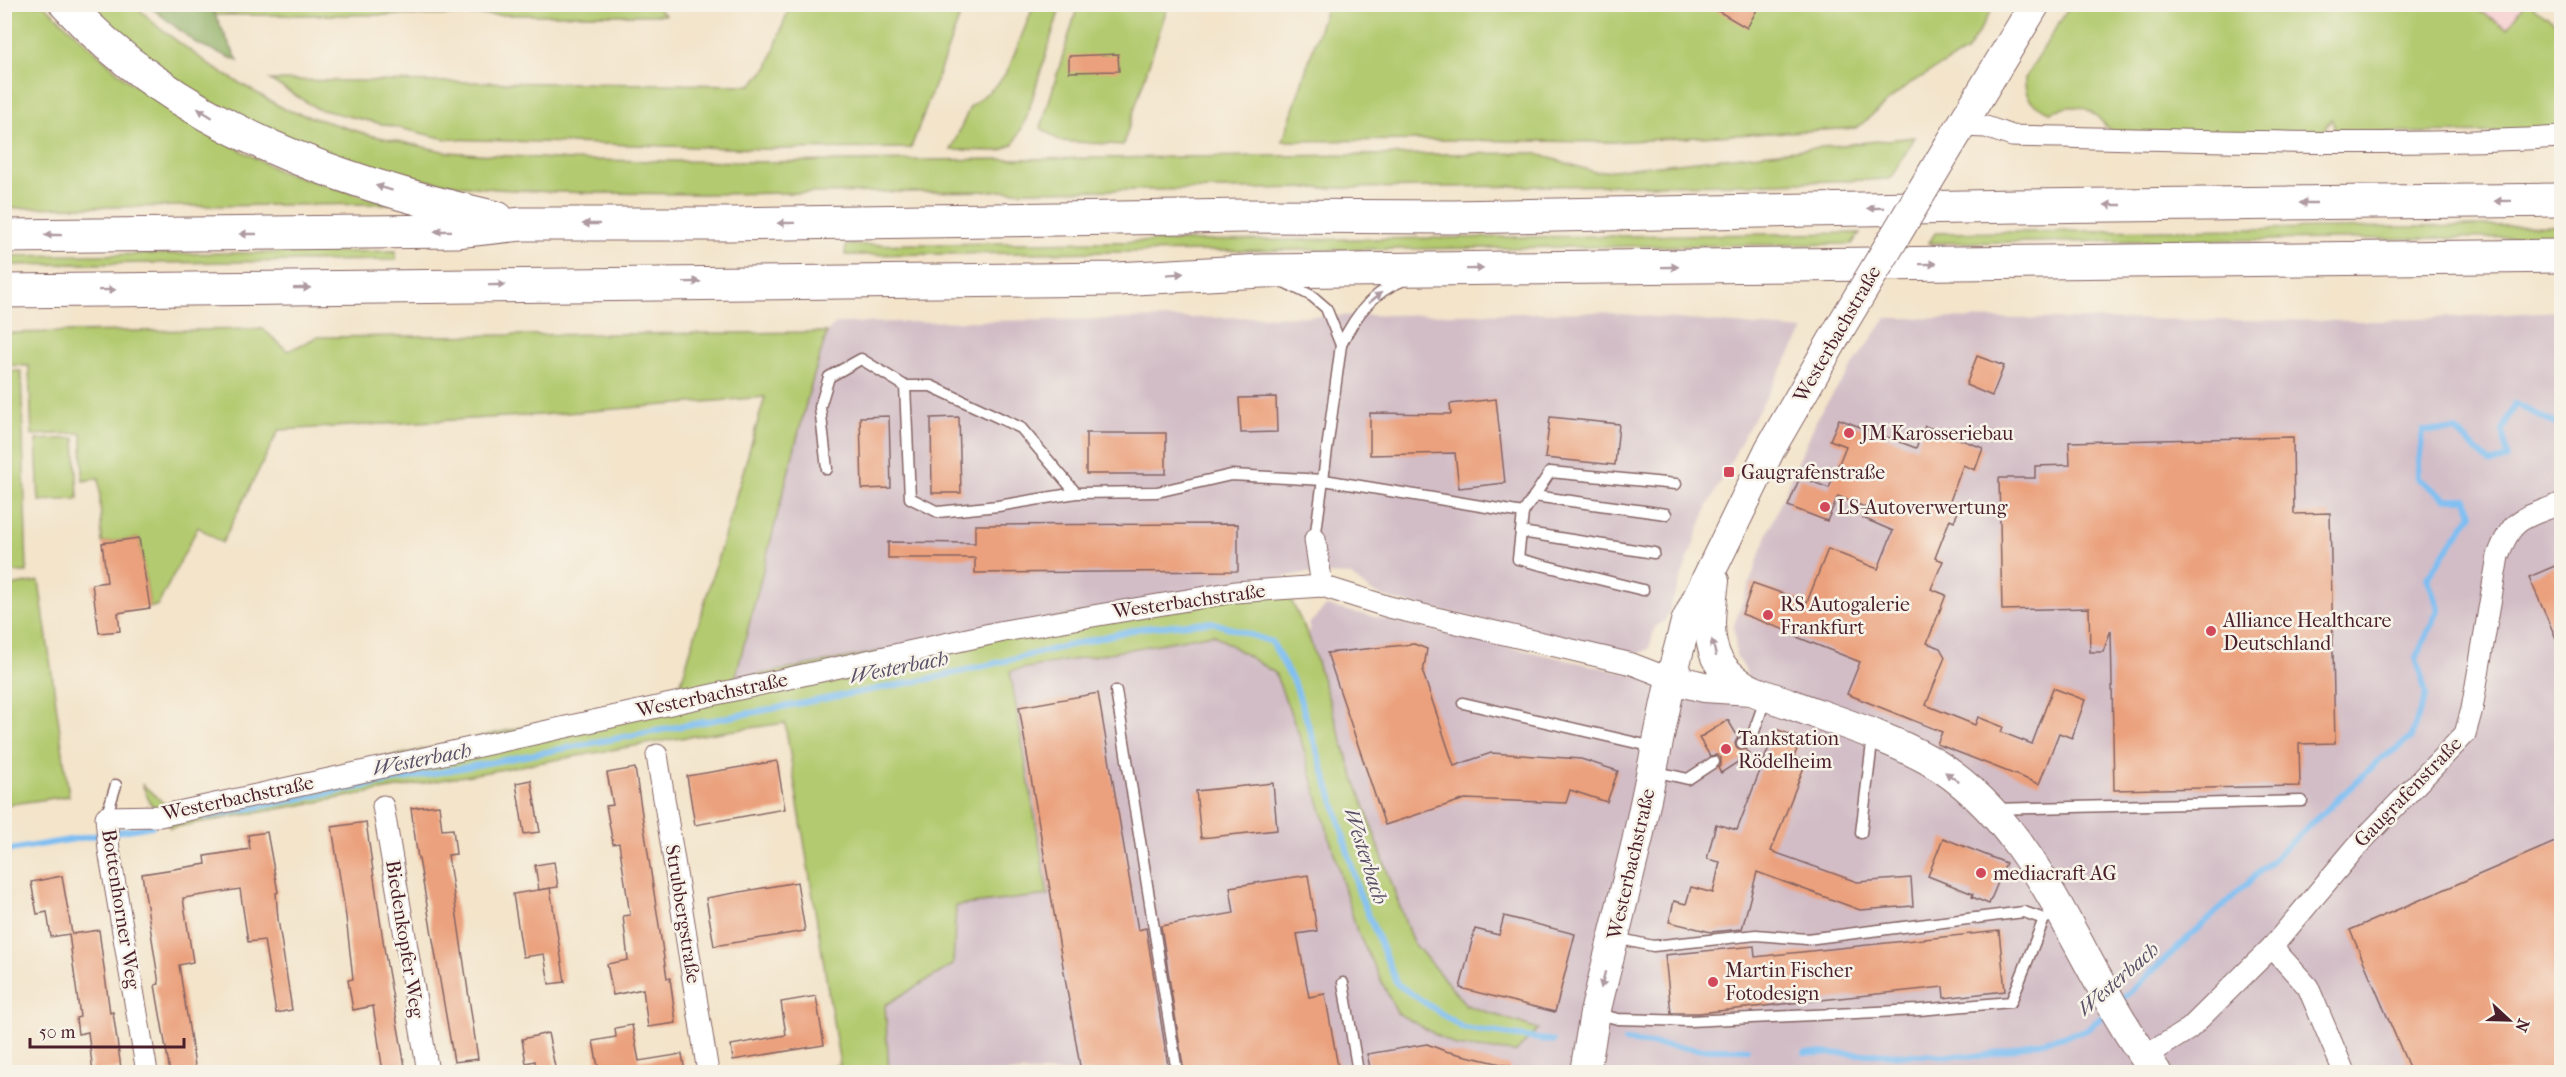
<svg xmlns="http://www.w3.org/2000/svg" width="2566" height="1077" font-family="'IM FELL French Canon',serif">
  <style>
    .built { fill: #f7cfd2 }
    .industrial { fill: #d2bdc6 }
    .green { fill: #b3ca6f; stroke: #7e744d; stroke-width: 1.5 }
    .forest { fill: #8eae62; stroke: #6c6646; stroke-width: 1.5 }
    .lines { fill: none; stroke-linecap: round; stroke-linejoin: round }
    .stream { stroke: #7dbef2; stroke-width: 6 }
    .building { fill: #eba17d }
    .service-casing { stroke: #856463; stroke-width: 13 }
    .minor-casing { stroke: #856463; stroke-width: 23 }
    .secondary-casing { stroke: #856463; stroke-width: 32 }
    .motorway-casing { stroke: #856463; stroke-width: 35 }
    .service { stroke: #fff; stroke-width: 10 }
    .minor { stroke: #fff; stroke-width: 21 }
    .secondary { stroke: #fff; stroke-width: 30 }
    .motorway { stroke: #fff; stroke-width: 33 }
    .secondary-bridge-casing { stroke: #856463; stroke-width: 32; stroke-linecap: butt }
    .secondary-bridge { stroke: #fff; stroke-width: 30 }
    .oneway { fill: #ae9aa0 }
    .poi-dot { fill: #d1495b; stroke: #f7f3e8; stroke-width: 2 }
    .labels { text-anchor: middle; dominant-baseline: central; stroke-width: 5; stroke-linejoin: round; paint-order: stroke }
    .street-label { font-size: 20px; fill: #4a1f2b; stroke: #f7f3e8 }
    .poi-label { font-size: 20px; fill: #4a1f2b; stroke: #f7f3e8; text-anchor: start }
    .water-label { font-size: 21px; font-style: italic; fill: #594f67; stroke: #f7f3e8 }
  </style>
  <rect width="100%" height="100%" fill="#f7f3e8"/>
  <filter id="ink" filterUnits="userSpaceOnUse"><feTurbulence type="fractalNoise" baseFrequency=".0167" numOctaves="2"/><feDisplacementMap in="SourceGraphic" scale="12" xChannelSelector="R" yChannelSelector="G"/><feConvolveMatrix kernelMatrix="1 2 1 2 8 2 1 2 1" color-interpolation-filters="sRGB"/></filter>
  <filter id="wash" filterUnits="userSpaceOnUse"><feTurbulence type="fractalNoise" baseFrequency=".008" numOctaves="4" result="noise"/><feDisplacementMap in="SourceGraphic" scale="24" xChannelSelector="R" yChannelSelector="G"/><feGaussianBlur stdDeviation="1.35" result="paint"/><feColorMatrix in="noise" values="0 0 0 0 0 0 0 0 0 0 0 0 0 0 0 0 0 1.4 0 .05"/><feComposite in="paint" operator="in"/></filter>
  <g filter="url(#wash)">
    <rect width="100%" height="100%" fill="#f3e4ca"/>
    <polygon class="built" points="2469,5 2524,5 2507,28"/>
    <g class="industrial">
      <polygon points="2561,311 2561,1072 2172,1072 2153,1051 2157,1072 889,1072 885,1004 953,965 956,906 1048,895 1010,670 1213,634 1275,673 1300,737 1397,1013 1537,1029 1466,1005 1412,941 1347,757 1309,637 1309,624 1326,606 1630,674 1755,708 1745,669 1736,655 1734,625 1770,527 1819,414 1886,318 2379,321"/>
      <polygon points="1599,312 1804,330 1745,434 1707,508 1665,621 1655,627 1649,649 1637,654 1393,600 1370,591 1350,575 1305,573 735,679 809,392 827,332 837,323"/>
    </g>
    <g class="green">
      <polygon points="653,4 665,15 215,15 210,5"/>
      <path d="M2528 4 2561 26V132L2337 133 2331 119 2319 137 2112 133C2091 108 2082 100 2050 112 2032 104 2024 99 2025 78L2070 5H2469L2507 28 2524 5Z"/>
      <polygon points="4,5 44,5 128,81 211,134 279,171 390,204 5,208"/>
      <path d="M85 5H135L158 27 214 68 284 109 370 135 447 152 571 160 759 162 1534 153 1595 172 1915 137 1890 179 1749 184 704 194C594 192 467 198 361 165 330 156 301 144 272 131 254 123 235 117 218 107 170 77 127 42 85 5Z"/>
      <polygon points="790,5 964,5 911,148 763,149 446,139 318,109 270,80 751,85 768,67"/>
      <polygon points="1034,5 1061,5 1026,119 1014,144 1000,151 951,150 970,107 998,84 1008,70"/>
      <polygon points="1078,5 1168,5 1123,145 1060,141 1041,128"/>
      <polygon points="1327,5 1995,5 1967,51 1907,85 1857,128 1611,142 1448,140 1283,141"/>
      <polygon points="2561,225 2561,237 1929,243 1935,233"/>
      <polygon points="1860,233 1852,244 845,255 846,245"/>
      <polygon points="396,251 396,260 4,265 5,256"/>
      <polygon points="263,329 288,351 317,337 827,332 809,392 735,679 1243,583 1287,592 1309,637 1347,757 1412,941 1466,1005 1538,1029 1516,1052 1456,1046 1397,1013 1357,931 1300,737 1275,673 1213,634 1010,671 1048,895 956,906 953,965 885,1005 889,1072 799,1072 840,1065 785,723 674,739 170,828 150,803 142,784 167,806 678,693 765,397 541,415 279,430 222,543 198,527 158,605 150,608 139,538 102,543 99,478 83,481 82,433 32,435 29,366 5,365 5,333"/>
      <polygon points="5,371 21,371 27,572 5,572"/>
      <polygon points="75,438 78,499 39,501 36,440"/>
      <polygon points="39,581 69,796 5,805 5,587"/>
    </g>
    <polygon class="forest" points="148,5 210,5 238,61 196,43"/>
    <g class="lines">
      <g class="stream">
        <polyline points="204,817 934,678 1141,628 1212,622 1272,642 1296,687 1336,809 1359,893 1397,984 1463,1028 1553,1041"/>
        <polyline points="4,851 152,826"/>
        <polyline points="2119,1002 2380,760 2410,739 2426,694 2416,658 2439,608 2427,578 2472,514 2467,499 2447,499 2417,478 2423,431 2455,430 2490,463 2508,458 2502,430 2515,404 2562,427"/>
        <polyline points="1625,1041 1697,1049 1747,1049"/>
        <polyline points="1805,1053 1983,1056 2084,1031 2107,1013"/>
      </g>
    </g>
    <g id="blocks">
      <g class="building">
        <polygon points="1706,4 1760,4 1747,28"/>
        <polygon points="1118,54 1119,71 1069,72 1069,56"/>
        <polygon points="1977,356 2004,366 1992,396 1966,385"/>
        <polygon points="1276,397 1277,432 1241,433 1239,398"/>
        <polygon points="1496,399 1505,483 1459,488 1455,453 1370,455 1370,413 1451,414 1450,404"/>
        <polygon points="889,416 891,488 862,489 860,417"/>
        <polygon points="959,417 961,493 932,493 931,418"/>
        <polygon points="1550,417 1619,424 1615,465 1545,458"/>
        <polygon points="1839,419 1916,448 1925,426 1983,448 1975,470 1963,465 1950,501 1961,505 1954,521 1950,519 1935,558 1943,561 1931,589 1946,595 1927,643 1940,648 1945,657 1926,705 1975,725 1978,717 2003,727 2001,732 2032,744 2053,688 2085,700 2072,738 2059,733 2039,784 1937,744 1942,732 1847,694 1860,662 1792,635 1793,633 1742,614 1753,583 1807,602 1828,549 1878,569 1893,531 1863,518 1867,508 1838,496 1827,521 1788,506 1800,477 1829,488 1846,446 1830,440"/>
        <rect x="1086" y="433" width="80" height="41"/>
        <polygon points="2293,437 2294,514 2330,513 2335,743 2299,744 2300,786 2114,790 2111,630 2103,652 2090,652 2089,608 2002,610 1999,478 2035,478 2035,466 2070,465 2069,442"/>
        <polygon points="1238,524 1238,571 975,573 975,558 888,558 888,542 975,543 975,525"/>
        <polygon points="139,538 150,608 118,613 120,631 99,633 92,584 107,582 102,543"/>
        <polygon points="2562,563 2562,652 2529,577"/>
        <polygon points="1414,644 1427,649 1423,673 1454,766 1491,753 1581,759 1618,771 1607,802 1570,790 1566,803 1465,799 1385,825 1327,653"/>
        <polygon points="1098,693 1138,930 1146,928 1169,1072 1081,1072 1019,707"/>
        <polygon points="1728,720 1738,737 1735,743 1736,747 1742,750 1746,749 1750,754 1721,773 1718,768 1721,765 1721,758 1717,755 1710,756 1699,738"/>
        <polygon points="1776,729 1801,739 1794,757 1806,762 1771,851 1857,882 1911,878 1913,906 1860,910 1757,872 1742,929 1711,932 1669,922 1674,901 1686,904 1691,887 1713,893 1720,862 1707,859 1716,824 1737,830"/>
        <polygon points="777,761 785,809 695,825 687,776"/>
        <polygon points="635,768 667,978 670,978 676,1023 648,1027 643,989 613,995 607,964 628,960 623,916 630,915 619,843 613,844 606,806 613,805 607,773"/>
        <polygon points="531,780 540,832 524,834 516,783"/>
        <polygon points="1273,783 1277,830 1201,838 1196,791"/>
        <polygon points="439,805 442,830 453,829 456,854 448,855 478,1059 454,1062 419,859 418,859 411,808"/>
        <polygon points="366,822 385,954 406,1072 383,1072 373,1006 353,1010 348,980 353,979 346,917 332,827"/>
        <polygon points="267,832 278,892 276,893 278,919 292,1010 276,1013 264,940 248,942 240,889 183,898 193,962 179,965 196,1072 170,1072 155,985 159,984 142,874 206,864 205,856 250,849 248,835"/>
        <polygon points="1943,838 2006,863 1989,904 1972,897 1973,894 1928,876"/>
        <polygon points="2562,839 2562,1072 2411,1072 2350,930"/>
        <polygon points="554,862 558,887 539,890 535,865"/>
        <polygon points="1308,875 1317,931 1297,934 1309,997 1325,994 1339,1072 1184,1072 1161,926 1234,913 1230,887"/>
        <polygon points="62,876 72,934 99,930 110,1013 113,1012 121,1068 93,1072 88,1032 78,1034 76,1018 80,1017 69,934 51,937 47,912 37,914 31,882"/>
        <polygon points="797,882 805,931 714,946 706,898"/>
        <polygon points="550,888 565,982 549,984 544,954 523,957 513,894"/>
        <polygon points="1504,916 1575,934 1555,1012 1460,988 1475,929 1499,935"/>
        <polygon points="1999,931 2005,991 1944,998 1943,987 1699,1013 1671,1013 1665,955 1754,946 1755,957"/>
        <polygon points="816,996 824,1045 733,1060 731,1045 786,1035 781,1002"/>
        <polygon points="632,1025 639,1061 682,1054 685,1072 599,1072 593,1041 616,1037 615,1028"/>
        <polygon points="548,1033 556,1072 536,1072 535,1061 526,1063 522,1039"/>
        <polygon points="1427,1044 1445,1051 1510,1066 1509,1072 1371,1072 1367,1054"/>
      </g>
    </g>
  </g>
  <g filter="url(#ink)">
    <use href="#blocks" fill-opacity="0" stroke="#856463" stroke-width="1.5"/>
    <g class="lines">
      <g class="service-casing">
        <g id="service">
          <polyline points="1284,282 1312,296 1326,308 1341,345"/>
          <polyline points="827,469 820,407 829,377 861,359 905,386"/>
          <polyline points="1076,493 998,506 938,512 910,498 905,386 931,386 1021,428 1076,493 1157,492 1231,475 1324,480 1523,513 1518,559 1643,590"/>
          <polyline points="1534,496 1666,514"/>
          <polyline points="1523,513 1550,472 1676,484"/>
          <polyline points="1521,532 1654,553"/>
          <path d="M1315 539 1341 345C1354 317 1372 292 1402 281"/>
          <polyline points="1116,691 1177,1072"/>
          <polyline points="1463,703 1654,747"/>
          <polyline points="1742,743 1752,737 1766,697"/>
          <polyline points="1653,771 1688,779 1714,762"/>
          <polyline points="1995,809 2302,801"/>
          <polyline points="106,817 116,785"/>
          <polyline points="1861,833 1873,735"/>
          <polyline points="1616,938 1653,946 1756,935 1807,939 2024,912 2044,919 2048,917"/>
          <polyline points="1343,983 1358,1072"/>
          <polyline points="1598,1014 1618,1019 1690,1021 1919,1010 2011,1002 2044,919"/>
        </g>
      </g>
      <g class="minor-casing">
        <g id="minor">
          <path d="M1961 126 1986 127 2012 136C2195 140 2379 148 2562 137"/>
          <polyline points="1315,539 1322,586"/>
          <polyline points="657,755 708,1072"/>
          <polyline points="383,806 428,1072"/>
          <polyline points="2144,1057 2189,1029 2272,947"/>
          <polyline points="147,1072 109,850 106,817 160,816 1004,631 1235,592 1322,586 1389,607 1632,664 1671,679"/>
          <path d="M2344 1072 2308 987 2272 947 2357 846 2465 734 2472 709 2498 556C2513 515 2524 519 2562 503"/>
        </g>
      </g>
      <g class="secondary-casing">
        <g id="secondary">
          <polyline points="1949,146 2035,4"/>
          <path d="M1714 581C1711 605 1706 633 1716 657 1723 671 1738 684 1752 690 1764 696 1778 699 1790 704 1836 721 1886 736 1929 760 2043 826 2079 973 2156 1072"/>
          <polyline points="1671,679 1704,687 1751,690"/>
          <polyline points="1585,1072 1595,1013 1637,842 1671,679 1686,622 1770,449 1840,328"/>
        </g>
      </g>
      <g class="motorway-casing">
        <g id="motorway">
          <path d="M66 4C178 127 340 183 497 218"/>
          <polyline points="4,236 456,231 522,224 730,224 1245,216 1452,217 2016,206 2562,200"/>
          <polyline points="4,291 1117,279 1262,271 2562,256"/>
        </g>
      </g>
      <use href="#service" class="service"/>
      <use href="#minor" class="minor"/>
      <use href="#secondary" class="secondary"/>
      <use href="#motorway" class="motorway"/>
      <g class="secondary-bridge-casing">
        <polyline id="secondary-bridge" points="1840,328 1949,146"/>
      </g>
      <use href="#secondary-bridge" class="secondary-bridge"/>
    </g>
    <defs><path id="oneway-solid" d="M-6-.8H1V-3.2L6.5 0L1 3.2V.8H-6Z" transform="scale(1.5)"/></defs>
    <g class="oneway">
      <use href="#oneway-solid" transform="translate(205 113) rotate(-148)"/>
      <use href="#oneway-solid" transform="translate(384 188) rotate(-163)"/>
      <use href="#oneway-solid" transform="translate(2503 201) rotate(179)"/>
      <use href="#oneway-solid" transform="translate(2308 203) rotate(180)"/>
      <use href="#oneway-solid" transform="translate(2113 205) rotate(180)"/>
      <use href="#oneway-solid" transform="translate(1876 208) rotate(179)"/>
      <use href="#oneway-solid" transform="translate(786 223) rotate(179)"/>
      <use href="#oneway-solid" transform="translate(591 224) rotate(-180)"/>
      <use href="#oneway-solid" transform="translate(443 231) rotate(179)"/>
      <use href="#oneway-solid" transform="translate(248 234) rotate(180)"/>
      <use href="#oneway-solid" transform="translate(53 235) rotate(180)"/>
      <use href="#oneway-solid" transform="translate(1928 264) rotate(-1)"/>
      <use href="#oneway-solid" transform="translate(1670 267) rotate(-1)"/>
      <use href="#oneway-solid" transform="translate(1475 269) rotate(-1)"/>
      <use href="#oneway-solid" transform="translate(1175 274) rotate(-4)"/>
      <use href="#oneway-solid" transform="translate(692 282) rotate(-1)"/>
      <use href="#oneway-solid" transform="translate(497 285) rotate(-1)"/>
      <use href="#oneway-solid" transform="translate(302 288) rotate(-1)"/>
      <use href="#oneway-solid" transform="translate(107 290) rotate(-1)"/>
      <use href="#oneway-solid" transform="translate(1375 298) rotate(-40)"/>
      <use href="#oneway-solid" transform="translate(1714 648) rotate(-105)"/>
      <use href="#oneway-solid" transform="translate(1952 777) rotate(-144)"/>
      <use href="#oneway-solid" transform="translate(1603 980) rotate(104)"/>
    </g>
  </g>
  <g class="poi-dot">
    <circle cx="1849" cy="433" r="6"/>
    <rect x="1723" y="466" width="12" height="12" rx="3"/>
    <circle cx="1825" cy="507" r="6"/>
    <circle cx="1768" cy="615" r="6"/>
    <circle cx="2211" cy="631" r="6"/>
    <circle cx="1726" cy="749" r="6"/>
    <circle cx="1981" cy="873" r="6"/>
    <circle cx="1713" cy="982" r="6"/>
  </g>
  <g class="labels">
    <g class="street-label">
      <text transform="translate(1837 334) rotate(-60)">Westerbachstraße</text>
      <text transform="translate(1189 601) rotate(-8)">Westerbachstraße</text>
      <text transform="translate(712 695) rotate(-12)">Westerbachstraße</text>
      <text transform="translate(2408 792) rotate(-46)">Gaugrafenstraße</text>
      <text transform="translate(238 798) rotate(-12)">Westerbachstraße</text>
      <text transform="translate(1631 864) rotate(-77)">Westerbachstraße</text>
      <text transform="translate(121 909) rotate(81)">Bottenhorner Weg</text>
      <text transform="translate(683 914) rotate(81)">Strubbergstraße</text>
      <text transform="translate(405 939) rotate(81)">Biedenkopfer Weg</text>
    </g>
    <g class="poi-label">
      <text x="1861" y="433">JM Karosseriebau</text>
      <text x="1741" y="472">Gaugrafenstraße</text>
      <text x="1837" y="507">LS-Autoverwertung</text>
      <text x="1780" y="604">RS Autogalerie<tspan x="1780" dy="23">Frankfurt</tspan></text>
      <text x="2223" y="620">Alliance Healthcare<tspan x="2223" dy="23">Deutschland</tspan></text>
      <text x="1738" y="738">Tankstation<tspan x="1738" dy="23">Rödelheim</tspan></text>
      <text x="1993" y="873">mediacraft AG</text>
      <text x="1725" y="970">Martin Fischer<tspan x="1725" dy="23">Fotodesign</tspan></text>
    </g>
    <g class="water-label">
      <text transform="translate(899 667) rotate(-11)">Westerbach</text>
      <text transform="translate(422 759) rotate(-11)">Westerbach</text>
      <text transform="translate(1366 856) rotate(72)">Westerbach</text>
      <text transform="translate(2118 979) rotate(-41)">Westerbach</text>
    </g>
  </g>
  <rect width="2566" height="1077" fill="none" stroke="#f7f3e8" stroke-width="24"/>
  <g transform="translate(2509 1020) rotate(112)" stroke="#f7f3e8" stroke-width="4.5" paint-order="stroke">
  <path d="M0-4.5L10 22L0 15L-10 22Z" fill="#4a1f2b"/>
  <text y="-9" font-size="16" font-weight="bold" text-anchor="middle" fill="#4a1f2b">N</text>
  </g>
  <path d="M30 1038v9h154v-9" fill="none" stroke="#4a1f2b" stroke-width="3"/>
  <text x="39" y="1038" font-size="18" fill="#4a1f2b" stroke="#f7f3e8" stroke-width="4.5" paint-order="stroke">50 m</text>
</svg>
